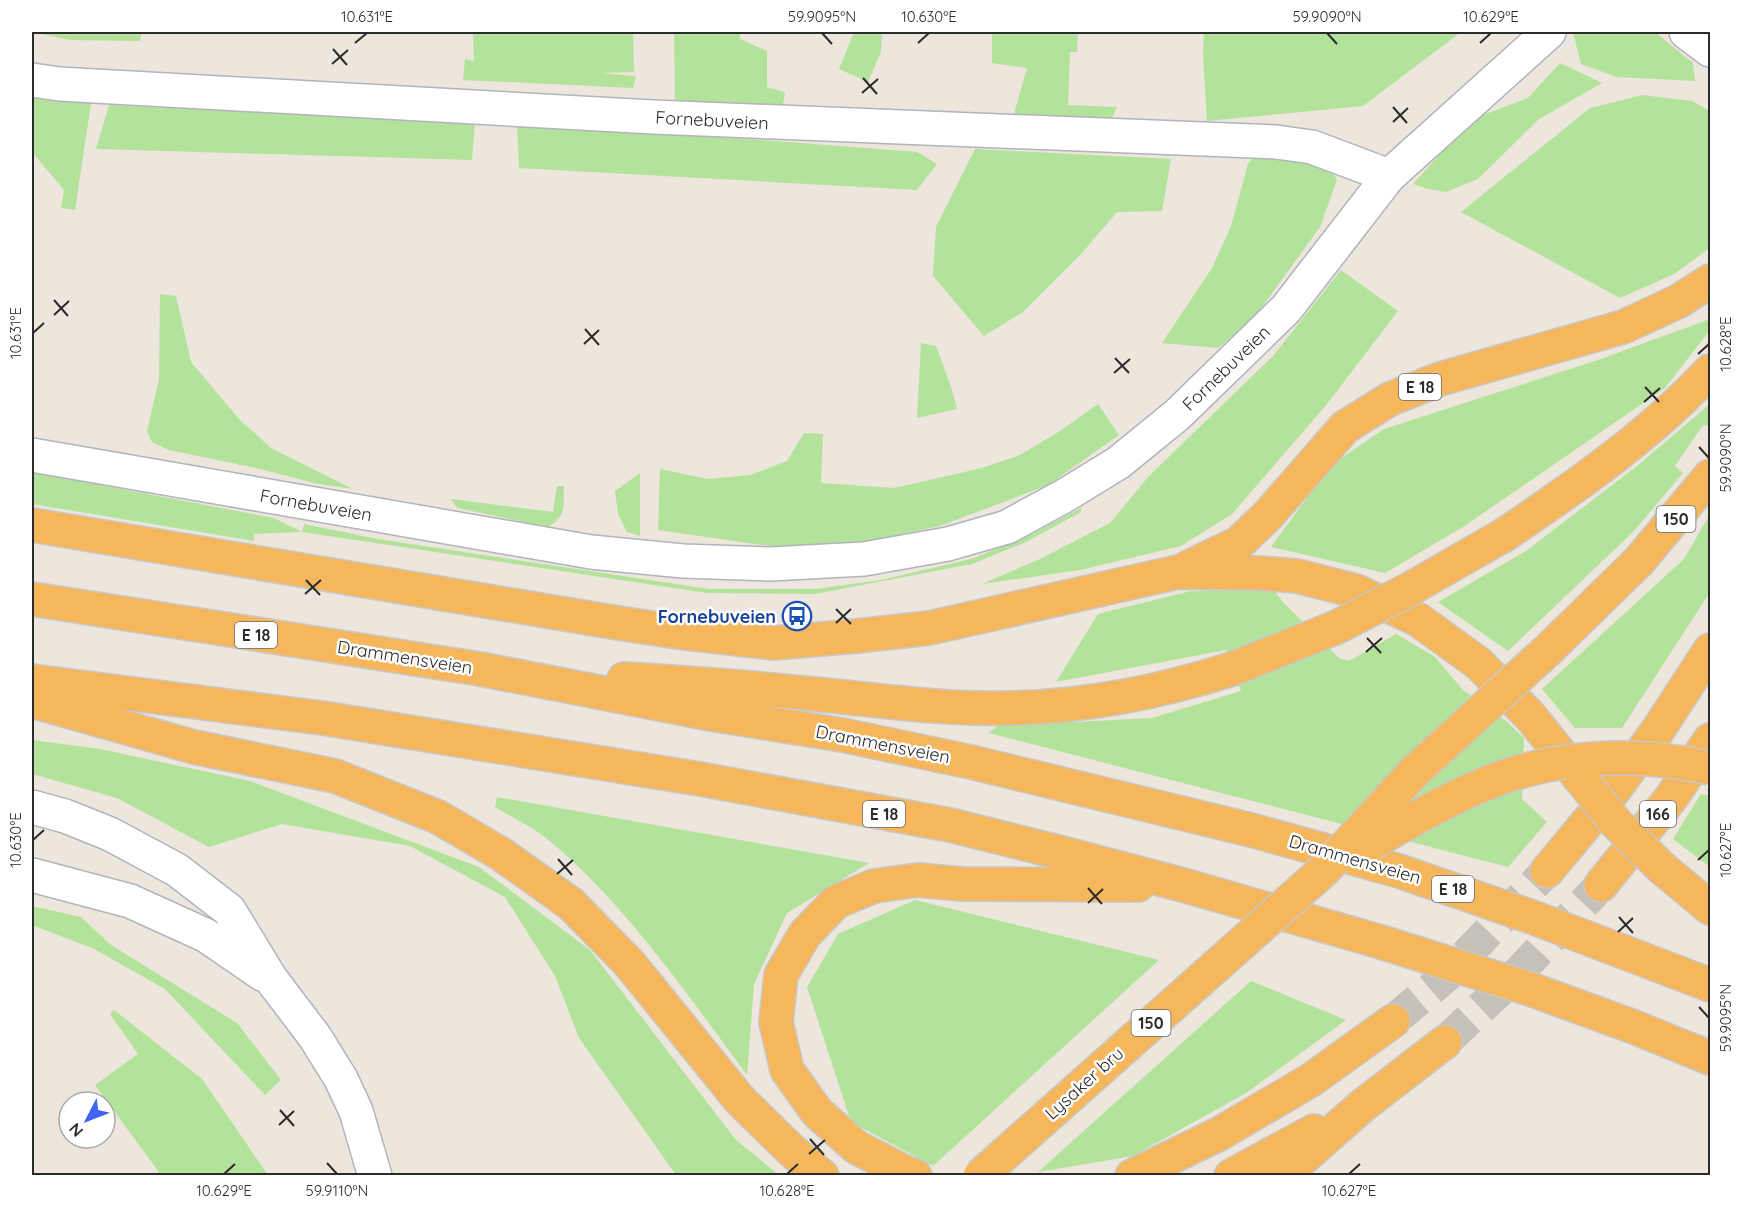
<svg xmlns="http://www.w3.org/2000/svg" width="1742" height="1207" font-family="Quicksand,sans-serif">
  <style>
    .green { fill: #b3e29a }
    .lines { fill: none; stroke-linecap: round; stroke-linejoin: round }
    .trunk-tunnel { stroke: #c5c1b9; stroke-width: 33; stroke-dasharray: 33 16; stroke-linecap: butt }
    .minor-casing { stroke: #b1b3be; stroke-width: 36 }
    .secondary-casing { stroke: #b1b3be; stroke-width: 36 }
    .trunk-casing { stroke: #c8c8c8; stroke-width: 36 }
    .minor { stroke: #fff; stroke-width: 33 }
    .secondary { stroke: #fff; stroke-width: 33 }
    .trunk { stroke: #f6b65c; stroke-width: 33 }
    .trunk-bridge-casing { stroke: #c8c8c8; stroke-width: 36; stroke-linecap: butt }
    .trunk-bridge { stroke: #f6b65c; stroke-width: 33 }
    .ticks { fill: none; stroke: #2b2b2b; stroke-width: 2 }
    .labels { text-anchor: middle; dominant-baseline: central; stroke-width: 5; stroke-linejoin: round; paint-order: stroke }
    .shield { fill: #fff; stroke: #6b6b6b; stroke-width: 1.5 }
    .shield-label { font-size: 16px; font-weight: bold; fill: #2b2b2b }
    .street-label { font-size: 18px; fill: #2b2b2b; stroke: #fff }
    .transit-label { font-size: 18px; font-weight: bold; fill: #164399; stroke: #fff; text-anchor: end }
    .neatline { fill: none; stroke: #2b2b2b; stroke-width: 2 }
    .ticks-label { font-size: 15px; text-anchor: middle; fill: #2b2b2b }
  </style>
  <rect width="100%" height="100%" fill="#ece6dd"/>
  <g class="green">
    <polygon points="32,32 142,32 140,41 70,40"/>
    <polygon points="473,32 633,32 634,72 599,73 636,76 633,88 463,80 465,59 474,61"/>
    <polygon points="674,32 740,32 740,39 767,51 767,87 785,92 782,111 675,102"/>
    <polygon points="854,32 882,32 881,52 868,82 839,69"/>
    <polygon points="992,32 1078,32 1077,52 1070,52 1068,105 1117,107 1107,129 1010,128 1027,68 992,63"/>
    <polygon points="1204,32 1461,32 1363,106 1207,121 1203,53"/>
    <polygon points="1573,32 1655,32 1693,63 1695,81 1617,77 1581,64"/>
    <polygon points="1560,63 1602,83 1539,119 1478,179 1446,192 1428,189 1413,184 1472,119 1528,98"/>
    <polygon points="32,89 92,97 75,210 61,208 64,190 32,152"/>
    <polygon points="1642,95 1692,101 1710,111 1710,248 1674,274 1620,298 1461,212 1590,108"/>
    <polygon points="109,105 475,123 472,160 96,149"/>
    <polygon points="517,121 917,152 937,164 917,190 519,168"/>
    <polygon points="975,149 1171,159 1162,211 1117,212 1081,254 1023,312 984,336 933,276 936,227"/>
    <polygon points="1260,149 1330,167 1337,180 1320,227 1254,318 1218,348 1162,343 1212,268 1231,226 1248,164"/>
    <polygon points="1341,270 1398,311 1327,404 1232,514 1181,546 1080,570 982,584 1040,559 1110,523 1148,477 1273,356"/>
    <polygon points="160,294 176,296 191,362 239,419 271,448 353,489 314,483 256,468 169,450 152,442 147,431 159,379"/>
    <polygon points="1710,319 1710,330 1665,388 1463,527 1385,573 1271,547 1330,466 1384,429 1598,360"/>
    <polygon points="921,343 936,346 951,387 957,409 917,418"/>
    <polygon points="1098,404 1119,435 1048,485 940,526 857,544 777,547 658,530 660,469 707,479 750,475 787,461 804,433 823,434 821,483 894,488 982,468 1020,455 1060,431"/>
    <polygon points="1710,404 1710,426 1703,425 1675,466 1683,473 1634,531 1508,651 1438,602 1526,551 1637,466"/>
    <polygon points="32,472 274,518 302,532 304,524 378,539 709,589 816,589 881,580 971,559 1026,537 1081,508 1081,512 1026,542 972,564 815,594 707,593 302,532 254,534 254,541 32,504"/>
    <polygon points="640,473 640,536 627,532 618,514 615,491"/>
    <path d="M557 486H564C563 506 567 516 548 527L457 508 451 499 553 512Z"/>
    <polygon points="1710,514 1710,592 1622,728 1575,728 1542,689 1684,559"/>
    <polygon points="1273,589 1283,602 1339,658 1349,661 1396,634 1434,656 1463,690 1507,722 1524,738 1522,799 1547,822 1508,867 989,733 997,726 1152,718 1241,691 1226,650 1056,682 1098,614 1191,591"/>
    <polygon points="32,740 100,749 250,781 479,867 590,950 736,1140 779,1175 676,1175 579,1038 555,976 505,897 410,846 282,824 209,847 117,798 32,774"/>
    <polygon points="1701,794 1710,796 1710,867 1673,839"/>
    <path d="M497 797 869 863 787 913 754 984 747 1075C688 995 626 905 550 841 534 828 513 818 495 807Z"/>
    <polygon points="915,900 1159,960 933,1166 851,1122 807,987 838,934"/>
    <polygon points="32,906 81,917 111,945 237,1023 281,1080 265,1095 165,989 94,949 32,925"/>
    <polygon points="1251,981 1346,1020 1246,1093 1133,1156 1038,1172"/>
    <polygon points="114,1010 202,1079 268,1175 161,1175 95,1085 138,1054 110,1014"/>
  </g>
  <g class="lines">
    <g class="trunk-tunnel">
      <polyline points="1393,1021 1444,978 1547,871"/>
      <polyline points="1445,1042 1516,975 1601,885"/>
    </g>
    <g class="minor-casing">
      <g id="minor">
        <polyline points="1686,32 1710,50"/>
        <polyline points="32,80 59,84 653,117 1276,142 1312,147 1389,176"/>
        <polyline points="32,455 591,552 683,561 770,564 864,559 948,544 1007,527 1064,496 1118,463 1177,415 1286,309 1389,176 1549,32"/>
      </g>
    </g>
    <g class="secondary-casing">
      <g id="secondary">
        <polyline points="32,807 65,816 110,834 177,870 229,910 271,979 315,1037 341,1079 356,1111 375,1176"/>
        <polyline points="32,875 130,901 205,935 262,974"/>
      </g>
    </g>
    <g class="trunk-casing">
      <g id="trunk">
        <polyline points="32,525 612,622 678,632 773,643 857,636 929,628 1178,572 1258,573 1297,576 1356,591 1417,619 1478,663 1531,717 1582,781"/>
        <path d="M1504 535C1577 486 1650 435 1710 371"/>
        <polyline points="1639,561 1710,476"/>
        <polyline points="1185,569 1239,543 1269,514 1345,427 1390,399 1440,379 1623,327 1679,301 1710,281"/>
        <polyline points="32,599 480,669 711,714 842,735 971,762 1251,830 1399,871 1532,917 1710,985"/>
        <path d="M624 679C688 683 751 687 814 694 879 700 944 710 1009 708 1085 707 1160 692 1232 669"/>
        <polyline points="32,681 322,718 700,779 950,825 1066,854 1183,885 1381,942 1530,989 1634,1027 1710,1058"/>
        <polyline points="32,701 194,747 335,776 438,817 501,854 571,904 629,963 740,1100 791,1150 822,1176"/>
        <polyline points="1662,868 1710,908"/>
        <polyline points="1547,871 1611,794 1658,730 1710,650"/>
        <polyline points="1601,885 1671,798 1710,740"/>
        <polyline points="915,1176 904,1172 856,1147 817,1112 787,1070 776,1022 781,975 805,934 836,902 874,886 918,880 962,884 1138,885"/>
        <polyline points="1132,1176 1219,1134 1311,1080 1393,1021"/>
        <polyline points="1231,1176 1314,1131"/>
        <polyline points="1283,1176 1362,1106 1445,1042"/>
      </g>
    </g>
    <use href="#minor" class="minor"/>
    <use href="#secondary" class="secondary"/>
    <use href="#trunk" class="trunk"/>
    <g class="trunk-bridge-casing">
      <g id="trunk-bridge">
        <polyline points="1232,669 1337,627 1410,589 1504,535"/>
        <polyline points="1583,782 1617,824 1662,868"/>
        <path d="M1350 855C1401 827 1451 795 1506 776 1572 754 1643 753 1710 768"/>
        <polyline points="980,1176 1323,871 1414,772 1549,649 1639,561"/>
      </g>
    </g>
    <use href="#trunk-bridge" class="trunk-bridge"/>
  </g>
  <path class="ticks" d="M822 33 832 44M1327 33 1337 44M355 43 367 33M918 43 929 33M1480 43 1491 33M333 49 347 65M332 64 348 50M863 78 877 94M862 93 878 79M1393 107 1407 123M1393 122 1408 108M54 300 68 316M54 315 69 301M585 329 599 345M33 333 44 323M584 344 599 330M1698 354 1709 344M1115 358 1129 373M1114 373 1130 359M1645 387 1659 402M1644 402 1660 388M1699 447 1709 458M306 580 320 595M305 594 321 580M836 609 851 624M836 623 851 609M1367 638 1381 653M1366 652 1382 638M33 840 44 830M558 859 572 875M1698 860 1709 850M557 874 573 860M1088 888 1102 904M1088 903 1103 889M1619 917 1633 933M1618 932 1633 918M1699 1007 1709 1018M280 1110 294 1126M279 1125 294 1111M810 1139 824 1155M809 1154 825 1140M327 1163 337 1174M224 1174 235 1164M787 1174 798 1164M1349 1174 1360 1164"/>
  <defs>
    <g id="bus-ring" transform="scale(1.5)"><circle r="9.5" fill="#fff" stroke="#1a4fb4" stroke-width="1.5"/><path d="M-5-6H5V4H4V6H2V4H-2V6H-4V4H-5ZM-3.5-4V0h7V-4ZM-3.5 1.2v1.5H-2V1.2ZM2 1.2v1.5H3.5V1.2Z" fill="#1a4fb4"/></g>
  </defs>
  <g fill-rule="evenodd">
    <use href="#bus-ring" x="797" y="616"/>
  </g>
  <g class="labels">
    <g class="shield">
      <rect x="1399" y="374" width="42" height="26" rx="4.5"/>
      <rect x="1656.5" y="506" width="39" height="26" rx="4.5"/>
      <rect x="235" y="622" width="42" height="26" rx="4.5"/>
      <rect x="863" y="801" width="42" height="26" rx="4.5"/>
      <rect x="1640" y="801" width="36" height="26" rx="4.5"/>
      <rect x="1432" y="876" width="42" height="26" rx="4.5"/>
      <rect x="1131.5" y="1010" width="39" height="26" rx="4.5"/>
    </g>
    <g class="shield-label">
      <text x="1420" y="387">E 18</text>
      <text x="1676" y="519">150</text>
      <text x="256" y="635">E 18</text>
      <text x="884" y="814">E 18</text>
      <text x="1658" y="814">166</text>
      <text x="1453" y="889">E 18</text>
      <text x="1151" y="1023">150</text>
    </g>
    <g class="street-label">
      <text transform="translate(712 120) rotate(3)">Fornebuveien</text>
      <text transform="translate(1226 368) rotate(-44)">Fornebuveien</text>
      <text transform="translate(316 505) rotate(10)">Fornebuveien</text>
      <text transform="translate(405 657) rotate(9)">Drammensveien</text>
      <text transform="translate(883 744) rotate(11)">Drammensveien</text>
      <text transform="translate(1355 859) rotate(16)">Drammensveien</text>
      <text transform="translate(1084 1083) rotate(-42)">Lysaker bru</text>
    </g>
    <g class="transit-label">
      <text x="776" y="616">Fornebuveien</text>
    </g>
  </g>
  <rect width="1742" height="1207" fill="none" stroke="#ffffff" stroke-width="66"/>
  <g transform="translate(87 1120) rotate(228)"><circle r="28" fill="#ffffff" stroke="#aaaaaa" stroke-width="1.5"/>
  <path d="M0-4.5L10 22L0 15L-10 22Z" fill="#3f62f7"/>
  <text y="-9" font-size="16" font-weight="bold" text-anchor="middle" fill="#2b2b2b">N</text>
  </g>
  <rect x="33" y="33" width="1676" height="1141" class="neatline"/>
  <g class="ticks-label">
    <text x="367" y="22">10.631°E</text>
    <text x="822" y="22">59.9095°N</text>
    <text x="929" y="22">10.630°E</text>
    <text x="1327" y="22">59.9090°N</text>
    <text x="1491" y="22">10.629°E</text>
    <text transform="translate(16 333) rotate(-90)" y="5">10.631°E</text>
    <text transform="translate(1726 344) rotate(-90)" y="5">10.628°E</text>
    <text transform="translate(1726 458) rotate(-90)" y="5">59.9090°N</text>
    <text transform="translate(16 840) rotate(-90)" y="5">10.630°E</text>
    <text transform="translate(1726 850) rotate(-90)" y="5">10.627°E</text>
    <text transform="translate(1726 1018) rotate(-90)" y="5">59.9095°N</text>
    <text x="224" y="1196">10.629°E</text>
    <text x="337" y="1196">59.9110°N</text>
    <text x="787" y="1196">10.628°E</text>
    <text x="1349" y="1196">10.627°E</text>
  </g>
</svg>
